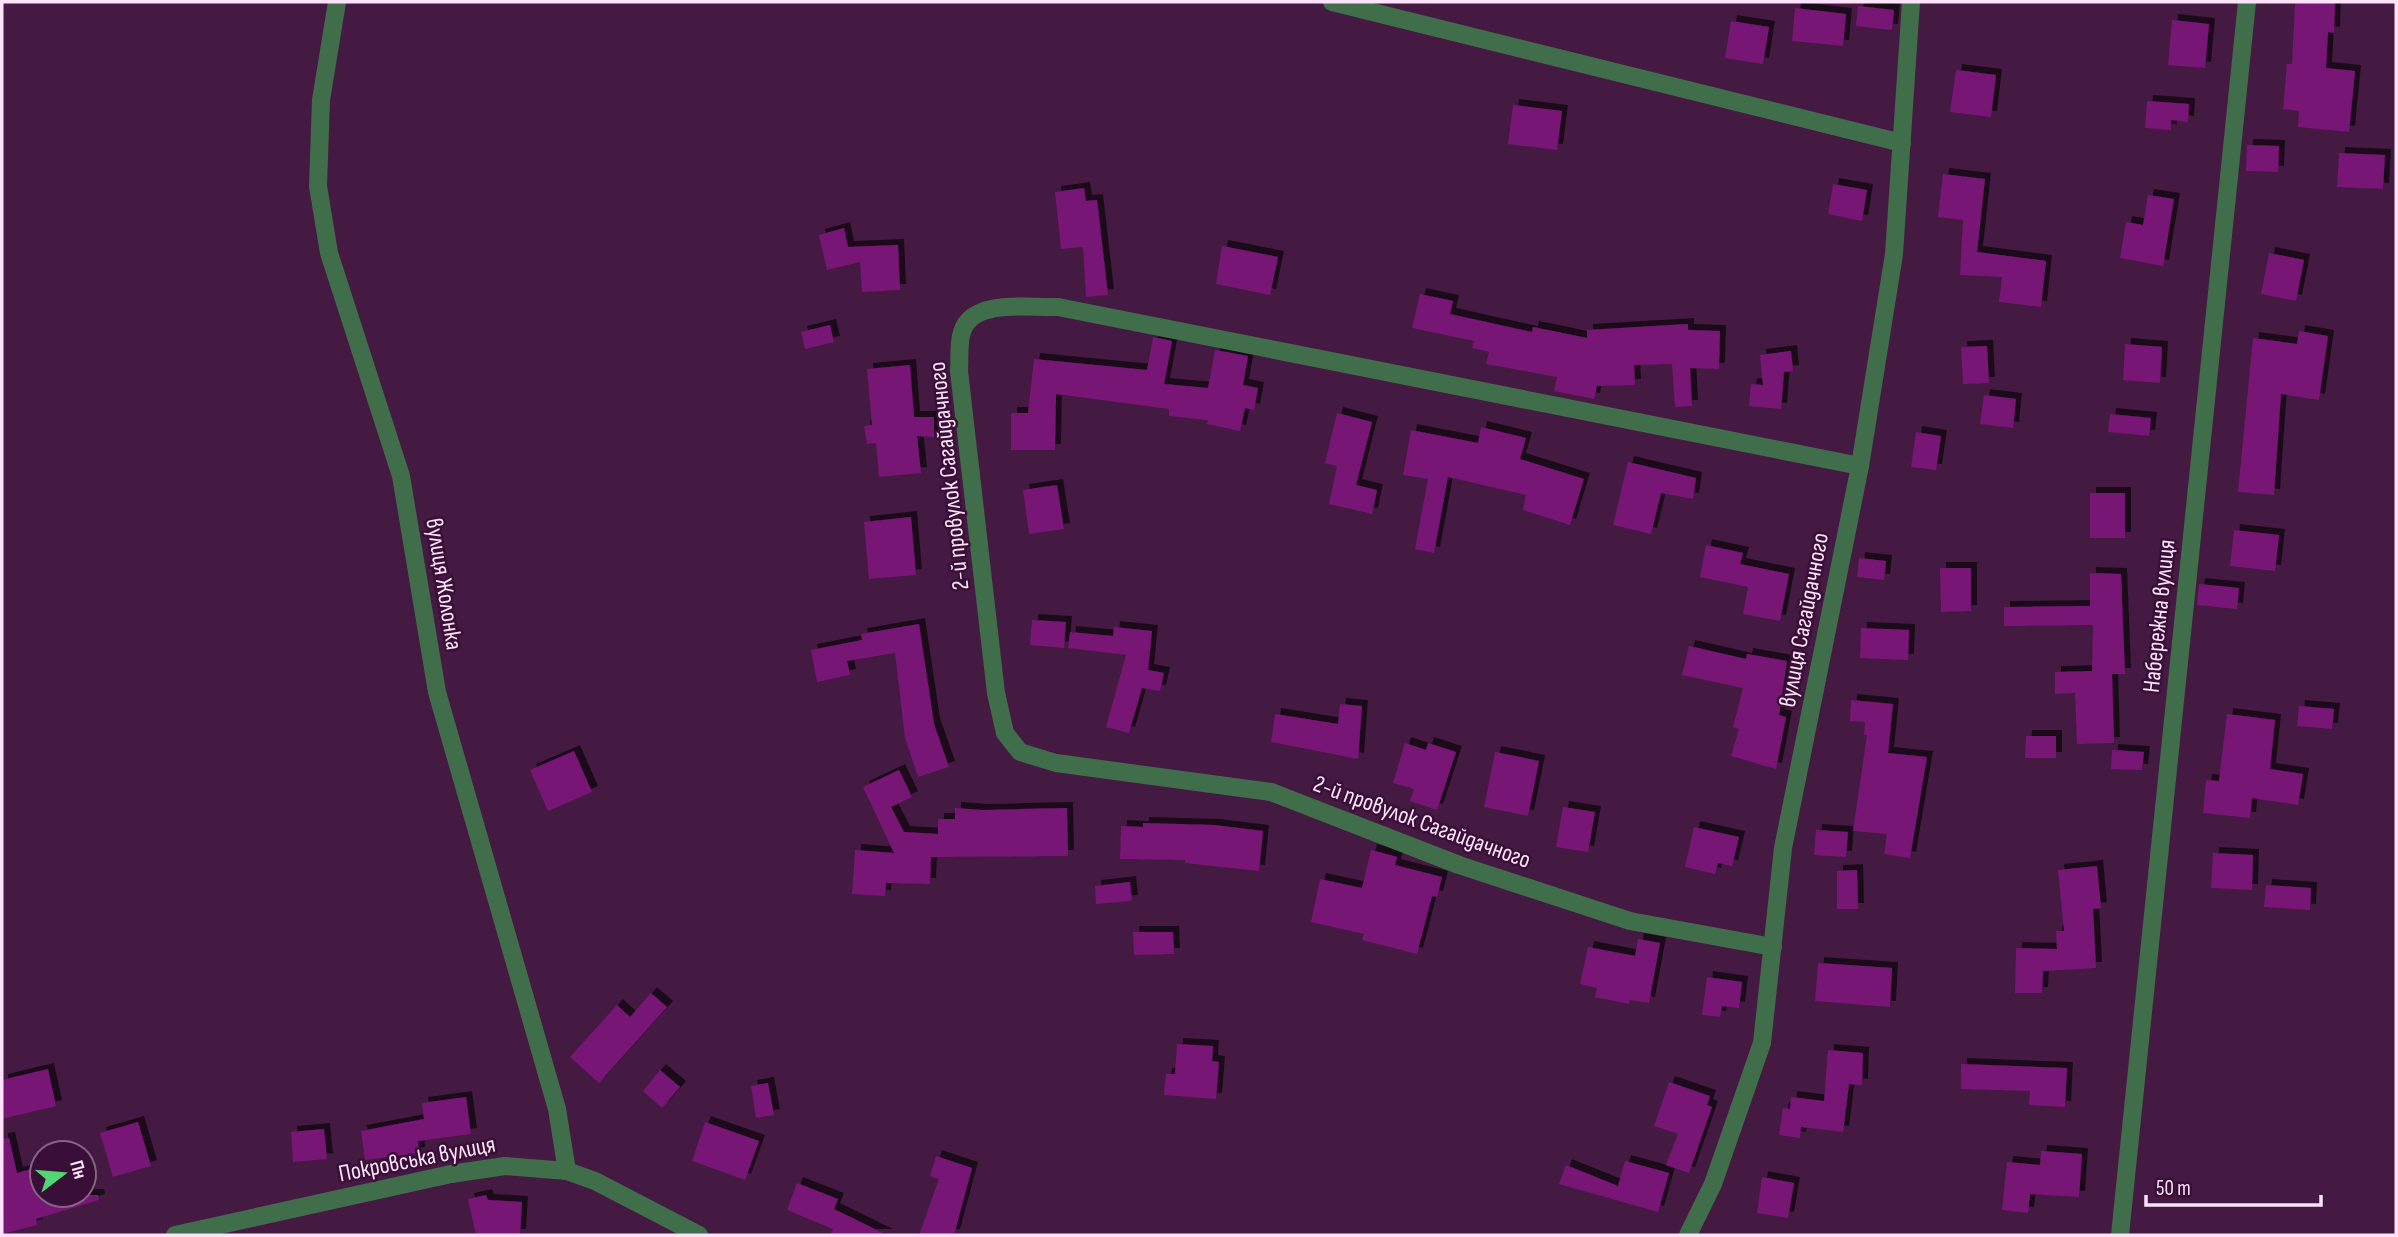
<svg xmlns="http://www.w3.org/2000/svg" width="2398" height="1237" font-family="'Sofia Sans Condensed',sans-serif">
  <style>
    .building { fill: #771575; filter: url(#shadow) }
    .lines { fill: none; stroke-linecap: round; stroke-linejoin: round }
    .minor { stroke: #416e4a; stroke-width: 18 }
    .labels { text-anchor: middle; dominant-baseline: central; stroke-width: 5; stroke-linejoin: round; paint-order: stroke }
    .street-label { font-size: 24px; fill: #fde2fa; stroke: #390f37 }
  </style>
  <defs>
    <filter id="shadow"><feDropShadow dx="6" dy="-6" stdDeviation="0" flood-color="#0009"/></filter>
  </defs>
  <rect width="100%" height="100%" fill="#441a42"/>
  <g class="building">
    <polygon points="2295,2 2335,2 2334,33 2328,32 2326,68 2355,71 2349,132 2298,127 2299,111 2283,109 2287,64 2292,64"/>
    <polygon points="1858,6 1894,10 1892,30 1856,26"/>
    <polygon points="1795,8 1846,14 1843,46 1792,41"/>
    <polygon points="2172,20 2209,24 2205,68 2168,65"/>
    <polygon points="1731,21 1769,27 1763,64 1725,58"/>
    <polygon points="1956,70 1996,75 1991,117 1950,112"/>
    <polygon points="2147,101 2189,104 2188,122 2171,120 2171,130 2145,128"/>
    <polygon points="1513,105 1562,111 1557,150 1508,144"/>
    <polygon points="2247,145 2279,146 2278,172 2246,171"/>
    <polygon points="2339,153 2385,155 2383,189 2337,187"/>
    <polygon points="1943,174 1985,179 1977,252 2046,261 2041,307 1999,302 2002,277 1960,275 1963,220 1938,217"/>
    <polygon points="1833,184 1867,190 1862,221 1828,214"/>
    <polygon points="1084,188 1086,201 1097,200 1108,295 1086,297 1083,247 1061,249 1055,192"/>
    <polygon points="2148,195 2174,199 2163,266 2120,258 2126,222 2143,225"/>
    <polygon points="844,228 848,247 898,245 900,290 862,292 860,262 827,270 819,235"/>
    <polygon points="1222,246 1278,257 1270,295 1216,284"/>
    <polygon points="2269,253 2304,260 2296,301 2261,294"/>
    <polygon points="1420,294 1453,301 1450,314 1532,332 1533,327 1587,338 1587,330 1688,324 1688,330 1720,331 1719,369 1690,368 1692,406 1675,407 1672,364 1634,365 1635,385 1597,386 1594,399 1554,391 1557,377 1486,364 1489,352 1472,348 1474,341 1412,328"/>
    <polygon points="830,325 834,342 805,349 801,332"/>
    <polygon points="2299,331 2328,336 2319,400 2281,394 2274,495 2238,492 2253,338 2297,344"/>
    <polygon points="1153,337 1172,341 1164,384 1208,388 1215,350 1248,356 1243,385 1258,388 1254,410 1245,408 1240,431 1207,424 1208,420 1169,416 1169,409 1056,394 1055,450 1011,450 1011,413 1028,413 1034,359 1147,370"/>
    <polygon points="2125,344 2162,347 2160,383 2123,380"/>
    <polygon points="1987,346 1989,383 1963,384 1961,347"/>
    <polygon points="1791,351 1793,371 1784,372 1781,409 1749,406 1751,384 1763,385 1760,355"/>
    <polygon points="910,365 914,417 934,417 934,437 917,436 921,473 879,477 876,443 867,444 864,426 872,425 867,369"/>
    <polygon points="1984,395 2016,399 2013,428 1980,424"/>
    <polygon points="1337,413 1372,422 1356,485 1377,490 1372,514 1329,504 1337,466 1325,463"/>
    <polygon points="2110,414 2151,418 2149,436 2108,432"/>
    <polygon points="1481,427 1526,438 1520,459 1584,479 1570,525 1523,510 1526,495 1448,477 1434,553 1415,549 1428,479 1403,475 1411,430 1478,443"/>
    <polygon points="1916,432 1941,436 1936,470 1911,467"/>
    <polygon points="1628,462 1696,478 1693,499 1661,493 1651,534 1613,525"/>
    <polygon points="1057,485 1064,529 1029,534 1023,490"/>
    <rect x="2090" y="493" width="35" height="45"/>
    <polygon points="911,517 916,575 869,579 864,522"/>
    <polygon points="2234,530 2279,535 2275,571 2230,566"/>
    <polygon points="1706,545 1743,553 1740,564 1789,574 1780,621 1743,614 1748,587 1700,577"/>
    <polygon points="1859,558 1886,561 1884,580 1857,577"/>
    <polygon points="1940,568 1971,568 1971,611 1941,612"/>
    <polygon points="2090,573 2121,574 2125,674 2112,674 2114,743 2077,744 2075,693 2055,694 2055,672 2092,671 2093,625 2004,626 2004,607 2090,606"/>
    <polygon points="2199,584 2239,588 2237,609 2197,605"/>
    <polygon points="1032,620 1066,622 1064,648 1030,645"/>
    <polygon points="919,624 934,724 949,767 918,777 905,738 895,653 847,661 850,675 817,682 811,650 862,640 861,634"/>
    <polygon points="1114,627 1152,631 1148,670 1164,673 1160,691 1142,688 1129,733 1106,727 1126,655 1068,648 1070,632 1113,636"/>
    <polygon points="1861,628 1909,630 1908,660 1860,658"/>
    <polygon points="1689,646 1746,659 1747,654 1787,661 1779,715 1786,717 1776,769 1731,756 1739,729 1733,727 1743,688 1682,675"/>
    <polygon points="1851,700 1893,704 1888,753 1927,757 1910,858 1884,854 1887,834 1853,831 1867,735 1864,735 1865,722 1850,721"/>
    <polygon points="1340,704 1362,706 1358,759 1271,742 1275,714 1338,724"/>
    <polygon points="2299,706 2334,709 2332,729 2297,726"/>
    <polygon points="2227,714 2275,720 2270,769 2303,774 2298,805 2252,798 2250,818 2203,813 2206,780 2219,781"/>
    <polygon points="2026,736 2056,736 2056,758 2025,758"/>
    <polygon points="1405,743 1426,750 1428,743 1456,752 1437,810 1410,801 1414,789 1393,783"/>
    <polygon points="2112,750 2144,752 2142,770 2111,769"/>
    <polygon points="574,751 592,792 548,811 530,770"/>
    <polygon points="1495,752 1539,761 1528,816 1484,807"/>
    <polygon points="899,770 912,797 891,807 904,832 938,834 938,819 955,819 955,808 982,810 1067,808 1068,856 931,857 930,884 886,883 885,896 852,894 855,850 894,853 863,787"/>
    <polygon points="1563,807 1595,812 1588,852 1556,847"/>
    <polygon points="1143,823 1214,825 1263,831 1259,871 1185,863 1185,860 1120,859 1121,826 1143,827"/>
    <polygon points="1694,827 1739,837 1732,866 1718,863 1715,874 1685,867"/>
    <polygon points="1816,830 1848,832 1846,857 1814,855"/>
    <polygon points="1371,850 1397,857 1395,865 1442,877 1437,897 1432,896 1417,954 1362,940 1364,934 1311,922 1320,879 1362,888"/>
    <polygon points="2213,853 2253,855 2252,890 2211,888"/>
    <polygon points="2097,866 2101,908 2093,909 2096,968 2043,971 2042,993 2015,993 2016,948 2057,949 2056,931 2064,931 2058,870"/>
    <polygon points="1857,870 1858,909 1837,909 1837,871"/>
    <polygon points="1130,882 1132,901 1096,904 1095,886"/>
    <polygon points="2266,885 2311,888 2310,910 2264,907"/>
    <polygon points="1133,932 1173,932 1174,954 1134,955"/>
    <polygon points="1638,939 1660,943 1649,1003 1630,1000 1629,1004 1595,997 1597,988 1580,984 1588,947 1635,956"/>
    <polygon points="1818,963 1892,968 1890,1007 1815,1001"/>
    <polygon points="1707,977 1742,982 1739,1008 1722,1006 1720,1017 1702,1015"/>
    <polygon points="651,993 667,1007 599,1083 570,1057 617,1005 630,1017"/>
    <polygon points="1177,1044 1213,1046 1212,1061 1219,1062 1216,1099 1164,1095 1166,1074 1175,1074"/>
    <polygon points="1828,1050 1863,1053 1862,1085 1849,1084 1843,1132 1801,1127 1800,1138 1779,1135 1783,1108 1790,1109 1791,1097 1824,1101"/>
    <polygon points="1961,1064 2067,1068 2065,1107 2029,1105 2030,1091 1961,1089"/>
    <polygon points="48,1069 56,1106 2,1119 2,1080"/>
    <polygon points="660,1070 680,1087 662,1108 643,1091"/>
    <polygon points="1669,1082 1710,1096 1707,1105 1712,1107 1689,1173 1666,1165 1678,1134 1654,1126"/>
    <polygon points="768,1083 774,1115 756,1118 751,1086"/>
    <polygon points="466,1097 471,1134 418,1141 419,1153 365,1160 361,1131 424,1119 422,1103"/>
    <polygon points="138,1122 151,1166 113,1177 100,1133"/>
    <polygon points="705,1122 759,1141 745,1180 692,1161"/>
    <polygon points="324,1129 327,1159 293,1162 291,1132"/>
    <polygon points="9,1138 17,1173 42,1166 42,1195 98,1195 99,1200 36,1219 37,1225 2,1234 2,1139"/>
    <polygon points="2041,1151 2082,1154 2079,1197 2030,1194 2028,1213 2002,1210 2007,1162 2040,1165"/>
    <polygon points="936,1156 972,1168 954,1235 919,1235 939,1179 930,1176"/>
    <polygon points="1625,1161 1669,1173 1658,1212 1559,1184 1566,1165 1618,1186"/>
    <polygon points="1762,1177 1794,1183 1788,1218 1757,1213"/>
    <polygon points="797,1183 838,1199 834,1209 887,1235 830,1235 833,1229 787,1210"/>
    <polygon points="486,1195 488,1200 522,1202 520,1235 476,1235 468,1199"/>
  </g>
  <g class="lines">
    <g class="minor">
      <polyline points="337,2 321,100 318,186 329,253 401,476 437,692 557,1109 567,1171"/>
      <polyline points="1332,2 1902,143"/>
      <path d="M1773 947 1630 921 1459 865 1271 792 1056 763 1020 752 1005 733 996 693 959 371C960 359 958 344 962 332 972 298 1030 308 1058 307L1860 466"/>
      <polyline points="175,1235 451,1174 505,1166 567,1171 595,1181 699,1235"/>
      <polyline points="1688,1235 1713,1184 1762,1043 1783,848 1860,466 1894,254 1911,2"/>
      <polyline points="2120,1235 2247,2"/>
    </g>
  </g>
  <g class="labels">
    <g class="street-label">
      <text transform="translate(949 476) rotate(-96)">2-й провулок Сагайдачного</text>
      <text transform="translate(444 584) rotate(81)">вулиця Жолонка</text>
      <text transform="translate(2159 616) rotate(-84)">Набережна вулиця</text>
      <text transform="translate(1804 620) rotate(-79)">вулиця Сагайдачного</text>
      <text transform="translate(1422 822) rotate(20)">2-й провулок Сагайдачного</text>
      <text transform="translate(417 1159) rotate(-11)">Покровська вулиця</text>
    </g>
  </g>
  <rect width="2398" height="1237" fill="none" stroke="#fde2fa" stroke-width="7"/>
  <g transform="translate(63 1174) rotate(74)"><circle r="33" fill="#390f37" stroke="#876385" stroke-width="2"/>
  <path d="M0-5L12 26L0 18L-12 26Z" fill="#51d674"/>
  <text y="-10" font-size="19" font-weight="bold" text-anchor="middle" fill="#fde2fa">Пн</text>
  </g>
  <path d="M2146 1195v10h175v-10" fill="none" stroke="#fde2fa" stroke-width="3.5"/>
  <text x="2156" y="1195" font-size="21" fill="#fde2fa" stroke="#390f37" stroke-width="5" paint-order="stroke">50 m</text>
</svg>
